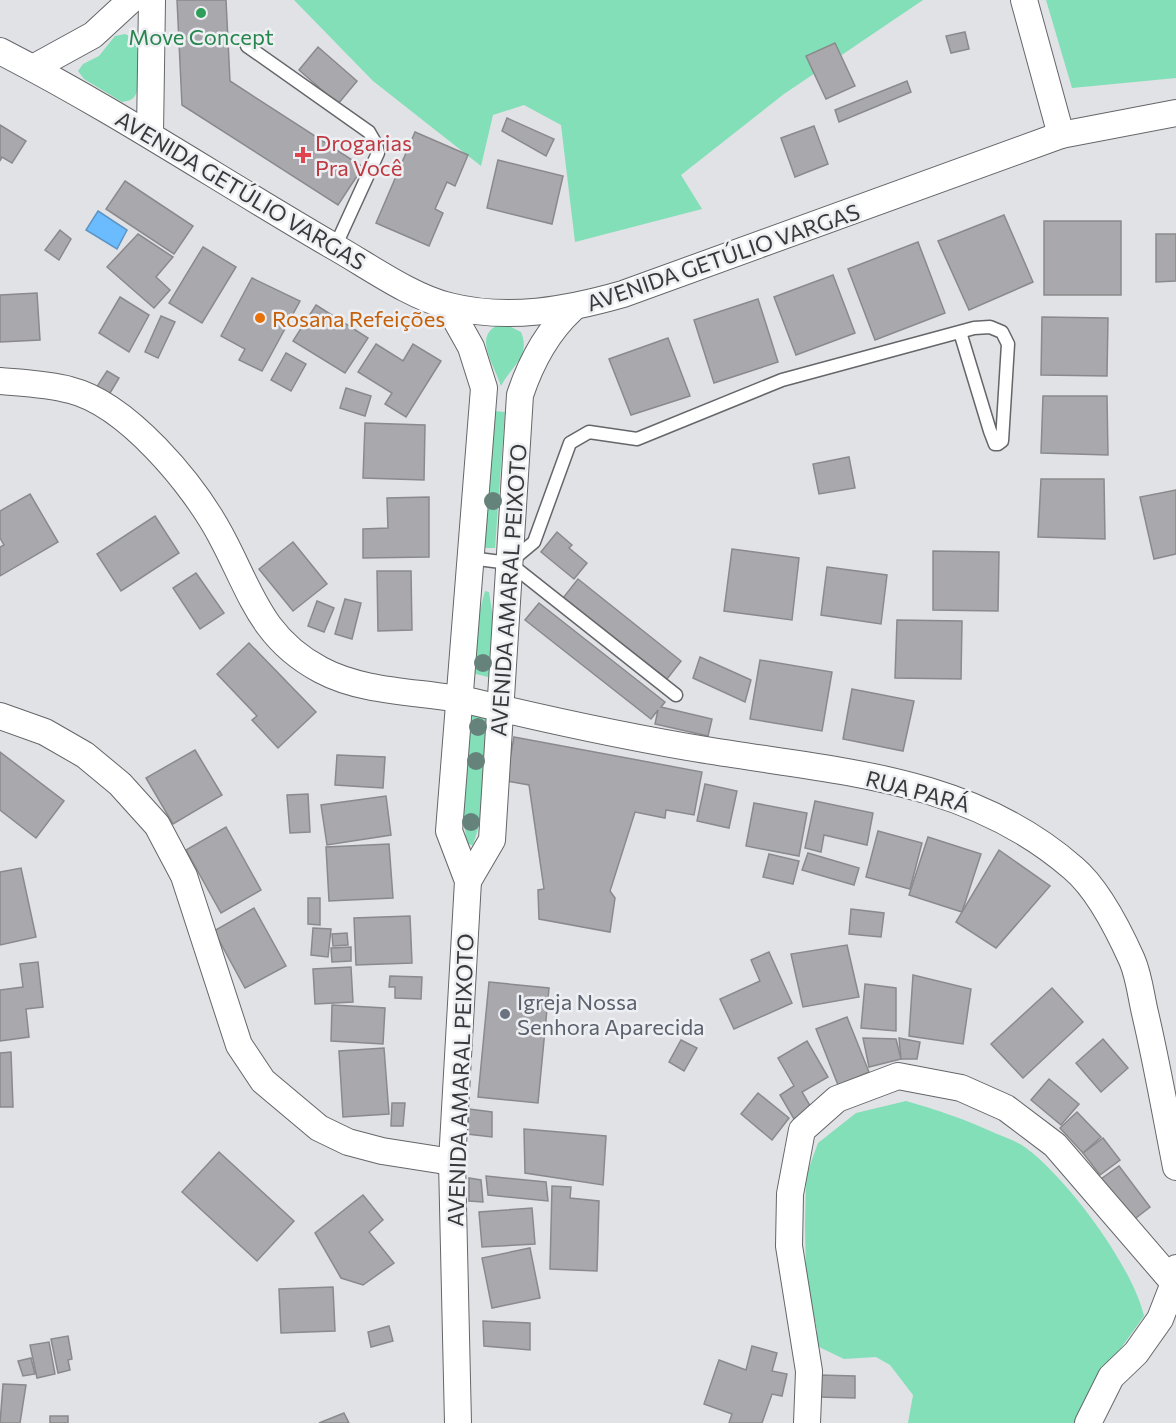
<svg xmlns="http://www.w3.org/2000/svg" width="1176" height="1423" font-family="Commissioner,sans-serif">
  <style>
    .green { fill: #82dfb7 }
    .water { fill: #6bbbff; stroke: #5c94c4; stroke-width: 1.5 }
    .building { fill: #a9a9ad; stroke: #8a8a8d; stroke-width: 1.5 }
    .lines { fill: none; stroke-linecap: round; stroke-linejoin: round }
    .service-casing { stroke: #646669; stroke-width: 15 }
    .minor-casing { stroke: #646669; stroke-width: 28 }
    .service { stroke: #fff; stroke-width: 12 }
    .minor { stroke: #fff; stroke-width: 26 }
    .tree { fill: #66837b }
    .leisure-dot { fill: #2e9e5b; stroke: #eeeff3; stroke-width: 2 }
    .health-dot { fill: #e0444e; stroke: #eeeff3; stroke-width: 2 }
    .food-dot { fill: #e8710a; stroke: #eeeff3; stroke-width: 2 }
    .worship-dot { fill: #6b7280; stroke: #eeeff3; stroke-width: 2 }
    .labels { text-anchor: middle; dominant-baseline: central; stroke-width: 5; stroke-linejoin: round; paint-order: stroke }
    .leisure-label { font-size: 22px; fill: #27864d; stroke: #eeeff3 }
    .health-label { font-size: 22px; fill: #be3a42; stroke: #eeeff3; text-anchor: start }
    .street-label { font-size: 22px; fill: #38393a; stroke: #eeeff3 }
    .food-label { font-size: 22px; fill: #c56008; stroke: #eeeff3; text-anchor: start }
    .worship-label { font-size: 22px; fill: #5b616d; stroke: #eeeff3; text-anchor: start }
  </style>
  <rect width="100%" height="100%" fill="#e1e2e6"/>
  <g class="green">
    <polygon points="294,0 923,0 784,94 681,175 702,209 575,242 561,125 524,105 493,115 481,166 373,81"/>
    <polygon points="1046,0 1176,0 1176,78 1072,88"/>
    <path d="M125 34 134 38C139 50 144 91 132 99 129 101 125 101 122 102L84 79 78 71 83 64 99 56 115 36Z"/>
    <path d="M503 323 521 332C531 356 512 365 501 386 494 363 470 334 503 323Z"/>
    <polygon points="494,411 505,412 495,548 484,548"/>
    <polygon points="485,591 489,592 494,624 492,678 472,673 477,622"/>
    <polygon points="471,712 488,716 485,806 473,845 467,844 461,802"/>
    <path d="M906 1101C938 1110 967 1120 997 1134 1007 1138 1018 1142 1026 1148 1067 1178 1133 1267 1144 1316L1093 1387 1074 1423H908L913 1395 890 1365 876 1357 844 1359 815 1345 817 1331 806 1276 805 1227 806 1176 818 1143 856 1113Z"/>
  </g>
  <polygon class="water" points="98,211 127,230 117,249 86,230"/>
  <g class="building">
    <polygon points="177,0 226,0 230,81 363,167 338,205 182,105"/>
    <polygon points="965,32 969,49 951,53 946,36"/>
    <polygon points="835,43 855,86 826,99 806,56"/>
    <polygon points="318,47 357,81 338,104 299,70"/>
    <polygon points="907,81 911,92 839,122 835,110"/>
    <polygon points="507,118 554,139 546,156 502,131"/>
    <polygon points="0,125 26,141 12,163 2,157 0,161"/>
    <polygon points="814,126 828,164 795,177 781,138"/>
    <polygon points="415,132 468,155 455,186 447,182 435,209 443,213 429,246 376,223"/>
    <polygon points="498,160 563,176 552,224 487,208"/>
    <polygon points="125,181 193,226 174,254 106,209"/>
    <polygon points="1004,215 1033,282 969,310 938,241"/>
    <rect x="1044" y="221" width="77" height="74"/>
    <polygon points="60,230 71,239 59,260 45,250"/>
    <polygon points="138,234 173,257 156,277 170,290 154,308 107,267"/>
    <polygon points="1156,234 1176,234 1176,281 1156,282"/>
    <polygon points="918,242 945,313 875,340 848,269"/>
    <polygon points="203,247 236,267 202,323 169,303"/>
    <polygon points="833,275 855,333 796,355 774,297"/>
    <polygon points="252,278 300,301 262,371 239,360 245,349 221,336"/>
    <polygon points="37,293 40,340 0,342 0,295"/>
    <polygon points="120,297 149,315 129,352 99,333"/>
    <polygon points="758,299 778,362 714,383 694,320"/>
    <polygon points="316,305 368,338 345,373 293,341"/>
    <polygon points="161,316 175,322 158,358 145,352"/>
    <polygon points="1042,317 1108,318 1107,376 1041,375"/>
    <polygon points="668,338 690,396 631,415 609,359"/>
    <polygon points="376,344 403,361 413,344 441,361 406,417 385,404 392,393 358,372"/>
    <polygon points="286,353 306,364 291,391 271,380"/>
    <polygon points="107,371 119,378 107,398 96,388"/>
    <polygon points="346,388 371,396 365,416 340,408"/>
    <polygon points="1043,396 1107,396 1108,455 1041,453"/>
    <polygon points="365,423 425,425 424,480 363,478"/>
    <polygon points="849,457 855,488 819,494 813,464"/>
    <polygon points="1041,479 1104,479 1105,539 1038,537"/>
    <polygon points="1176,490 1176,554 1154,559 1140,497"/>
    <polygon points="30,494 58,542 0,576 0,547 4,545 0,538 0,511"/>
    <polygon points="429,497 429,557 363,558 363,529 388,528 387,498"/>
    <polygon points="155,516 179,553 121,591 97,554"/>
    <polygon points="557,532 572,545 569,548 587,563 574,579 541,552"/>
    <polygon points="293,542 327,584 293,611 259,569"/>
    <polygon points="732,549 799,558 792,620 724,611"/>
    <polygon points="933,551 999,552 998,611 933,610"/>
    <polygon points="827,567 887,575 881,624 821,615"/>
    <polygon points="377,571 411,571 412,630 378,631"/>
    <polygon points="196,573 224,613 200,629 173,588"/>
    <polygon points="578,579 681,661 667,679 563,598"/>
    <polygon points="345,599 361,603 352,639 335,634"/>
    <polygon points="317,601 334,608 324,632 308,626"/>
    <polygon points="539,603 665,702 661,707 712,719 708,736 655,724 658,710 651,719 525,620"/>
    <polygon points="897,620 962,621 961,679 895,678"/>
    <polygon points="249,643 316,712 278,748 252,720 257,716 217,674"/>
    <polygon points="700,657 751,680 745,702 693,678"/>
    <polygon points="760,660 832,672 822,731 750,719"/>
    <polygon points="852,689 914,701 903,751 843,739"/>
    <polygon points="514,737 702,772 694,815 666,810 665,818 635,812 610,891 615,898 610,932 539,919 538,890 544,889 529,785 506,781"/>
    <polygon points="195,750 222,795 173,824 146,778"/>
    <polygon points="0,752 64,801 36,838 0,810"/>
    <polygon points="337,755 385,757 383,788 335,785"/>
    <polygon points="705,784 737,791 729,828 697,821"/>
    <polygon points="308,794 310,832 290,833 287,795"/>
    <polygon points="386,796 391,835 327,845 321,805"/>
    <polygon points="815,801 873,813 867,845 824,835 821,852 805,848"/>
    <polygon points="754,803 807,813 799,856 746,846"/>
    <polygon points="226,827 261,890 221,913 186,850"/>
    <polygon points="878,831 922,843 910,889 866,877"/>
    <polygon points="928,837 981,854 962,912 909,895"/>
    <polygon points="389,844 393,898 329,901 326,847"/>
    <polygon points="999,850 1050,886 996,948 956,922"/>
    <polygon points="808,853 859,868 854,885 802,870"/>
    <polygon points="769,854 799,861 793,884 763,877"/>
    <polygon points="21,868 36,937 0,945 0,872"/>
    <polygon points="308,898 320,898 320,925 308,924"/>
    <polygon points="254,908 286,966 245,988 214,931"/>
    <polygon points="851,909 884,913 881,937 849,934"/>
    <polygon points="410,916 412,963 356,965 354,918"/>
    <polygon points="313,928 331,929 328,957 311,955"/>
    <polygon points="347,933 348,945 333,946 332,934"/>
    <polygon points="847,945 859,997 803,1007 791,954"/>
    <polygon points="351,947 351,961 332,962 331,948"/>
    <polygon points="769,952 792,1003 734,1029 720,999 760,981 751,960"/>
    <polygon points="38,962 43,1007 26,1009 29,1037 0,1041 0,990 23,987 20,964"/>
    <polygon points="351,967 353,1002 315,1004 313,969"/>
    <polygon points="913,975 971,989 963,1044 909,1036"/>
    <polygon points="390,976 422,977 421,999 395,998 395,987 389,987"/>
    <polygon points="489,982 549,988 538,1103 478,1097"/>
    <polygon points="865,984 896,988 896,1031 861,1028"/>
    <polygon points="1052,988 1083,1022 1023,1078 991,1044"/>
    <polygon points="332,1005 385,1008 383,1044 331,1041"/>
    <polygon points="847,1017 869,1072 838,1085 816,1029"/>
    <polygon points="863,1038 896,1039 901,1059 869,1067"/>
    <polygon points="899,1038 920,1042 917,1059 901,1059"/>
    <polygon points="1103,1039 1128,1068 1101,1092 1076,1063"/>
    <polygon points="681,1040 697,1048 684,1071 669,1062"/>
    <polygon points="807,1041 828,1077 802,1092 812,1109 794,1119 780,1095 794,1086 778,1058"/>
    <polygon points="384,1048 389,1114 343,1117 339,1051"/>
    <polygon points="11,1052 13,1107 0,1107 0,1053"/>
    <polygon points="1049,1079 1079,1104 1061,1125 1031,1100"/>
    <polygon points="758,1093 789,1118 772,1140 741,1114"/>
    <polygon points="392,1103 405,1103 403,1126 391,1126"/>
    <polygon points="469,1109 492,1112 492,1137 467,1134"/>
    <polygon points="1077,1112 1101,1137 1083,1153 1060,1128"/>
    <polygon points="524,1129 606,1136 603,1185 525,1173"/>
    <polygon points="1103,1138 1120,1160 1100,1175 1083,1153"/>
    <polygon points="219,1152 294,1221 257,1261 182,1192"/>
    <polygon points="1119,1166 1150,1207 1132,1221 1101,1179"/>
    <polygon points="486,1176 546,1182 548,1201 488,1195"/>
    <polygon points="469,1178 481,1180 483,1202 469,1201"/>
    <polygon points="552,1186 571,1187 570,1198 599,1201 597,1271 550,1269"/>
    <polygon points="363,1195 383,1220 369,1232 394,1263 363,1285 341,1278 315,1233"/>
    <polygon points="532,1208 535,1244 482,1247 479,1212"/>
    <polygon points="530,1248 540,1298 492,1308 482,1258"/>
    <polygon points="333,1287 335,1331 281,1333 279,1289"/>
    <polygon points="483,1321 530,1323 530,1350 484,1346"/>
    <polygon points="389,1326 393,1341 371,1347 368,1332"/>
    <polygon points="68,1336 72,1359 68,1360 70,1370 58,1373 51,1339"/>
    <polygon points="49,1342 55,1374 37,1378 30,1345"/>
    <polygon points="752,1346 777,1353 772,1371 787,1374 782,1396 772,1394 762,1423 729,1423 732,1414 704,1404 719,1360 746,1370"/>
    <polygon points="31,1358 35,1374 23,1376 18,1361"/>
    <polygon points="819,1375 855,1376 855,1398 818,1397"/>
    <polygon points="3,1384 26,1385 20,1423 0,1423"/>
    <polygon points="344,1413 349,1423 319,1423"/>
    <rect x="50" y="1416" width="18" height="7"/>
  </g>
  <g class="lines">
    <g class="service-casing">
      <g id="service">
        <polyline points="247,46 369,132 376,144 378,153 335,247"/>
        <polyline points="470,558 509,563 676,695"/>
        <polyline points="510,562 534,542 570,443 589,432 637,439 782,380 974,328 990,327 1002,332 1008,344 1002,441 998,444 995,444 990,431 960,332"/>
      </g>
    </g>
    <g class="minor-casing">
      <g id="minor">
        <polyline points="1024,0 1061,135"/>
        <path d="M0 51C115 110 221 181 333 246 367 265 411 297 449 306 508 321 567 310 623 294L1061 135 1176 113"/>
        <polyline points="33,68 93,35 131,0"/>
        <polyline points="150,133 152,0"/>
        <polyline points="448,306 471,347 484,388 449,831 468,881 452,1162 458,1423"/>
        <path d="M0 381C23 383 48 384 70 390 127 404 193 484 220 534 250 589 260 638 321 670 366 694 424 691 474 702 553 721 632 738 712 751 841 772 970 778 1073 868 1097 888 1119 931 1132 960 1139 976 1141 996 1145 1013 1157 1064 1166 1116 1176 1167"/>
        <polyline points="0,716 45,732 85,755 120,784 157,825 184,876 239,1045 263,1081 319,1128 348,1142 382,1151 452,1162"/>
        <path d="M468 881 492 840 520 395C531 362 546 333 572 309"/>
        <polyline points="807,1423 809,1371 789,1246 790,1194 802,1130 837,1099 898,1076 961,1088 1006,1108 1055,1145 1174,1283"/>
        <polyline points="1088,1423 1111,1377 1136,1353 1160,1319 1174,1283 1176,1268"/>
      </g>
    </g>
    <use href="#service" class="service"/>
    <use href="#minor" class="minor"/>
  </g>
  <g class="tree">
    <circle cx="493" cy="501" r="9"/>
    <circle cx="483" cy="663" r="9"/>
    <circle cx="478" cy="727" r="9"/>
    <circle cx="476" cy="761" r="9"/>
    <circle cx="471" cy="822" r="9"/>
  </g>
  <circle class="leisure-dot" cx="201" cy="13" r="6"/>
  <path class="health-dot" d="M300 146h6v6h6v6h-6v6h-6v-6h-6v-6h6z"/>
  <circle class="food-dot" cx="260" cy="318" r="6"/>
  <circle class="worship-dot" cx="505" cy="1014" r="6"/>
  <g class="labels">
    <g class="leisure-label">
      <text x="201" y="36">Move Concept</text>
    </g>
    <g class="health-label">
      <text x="315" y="142">Drogarias<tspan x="315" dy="25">Pra Você</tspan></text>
    </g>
    <g class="street-label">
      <text transform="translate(241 190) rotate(31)">AVENIDA GETÚLIO VARGAS</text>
      <text transform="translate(723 257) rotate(-19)">AVENIDA GETÚLIO VARGAS</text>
      <text transform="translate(508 590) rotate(-86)">AVENIDA AMARAL PEIXOTO</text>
      <text transform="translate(918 791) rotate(15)">RUA PARÁ</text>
      <text transform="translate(460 1080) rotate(-88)">AVENIDA AMARAL PEIXOTO</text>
    </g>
    <g class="food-label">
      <text x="272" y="318">Rosana Refeições</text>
    </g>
    <g class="worship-label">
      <text x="517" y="1001">Igreja Nossa<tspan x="517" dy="25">Senhora Aparecida</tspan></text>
    </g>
  </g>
</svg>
